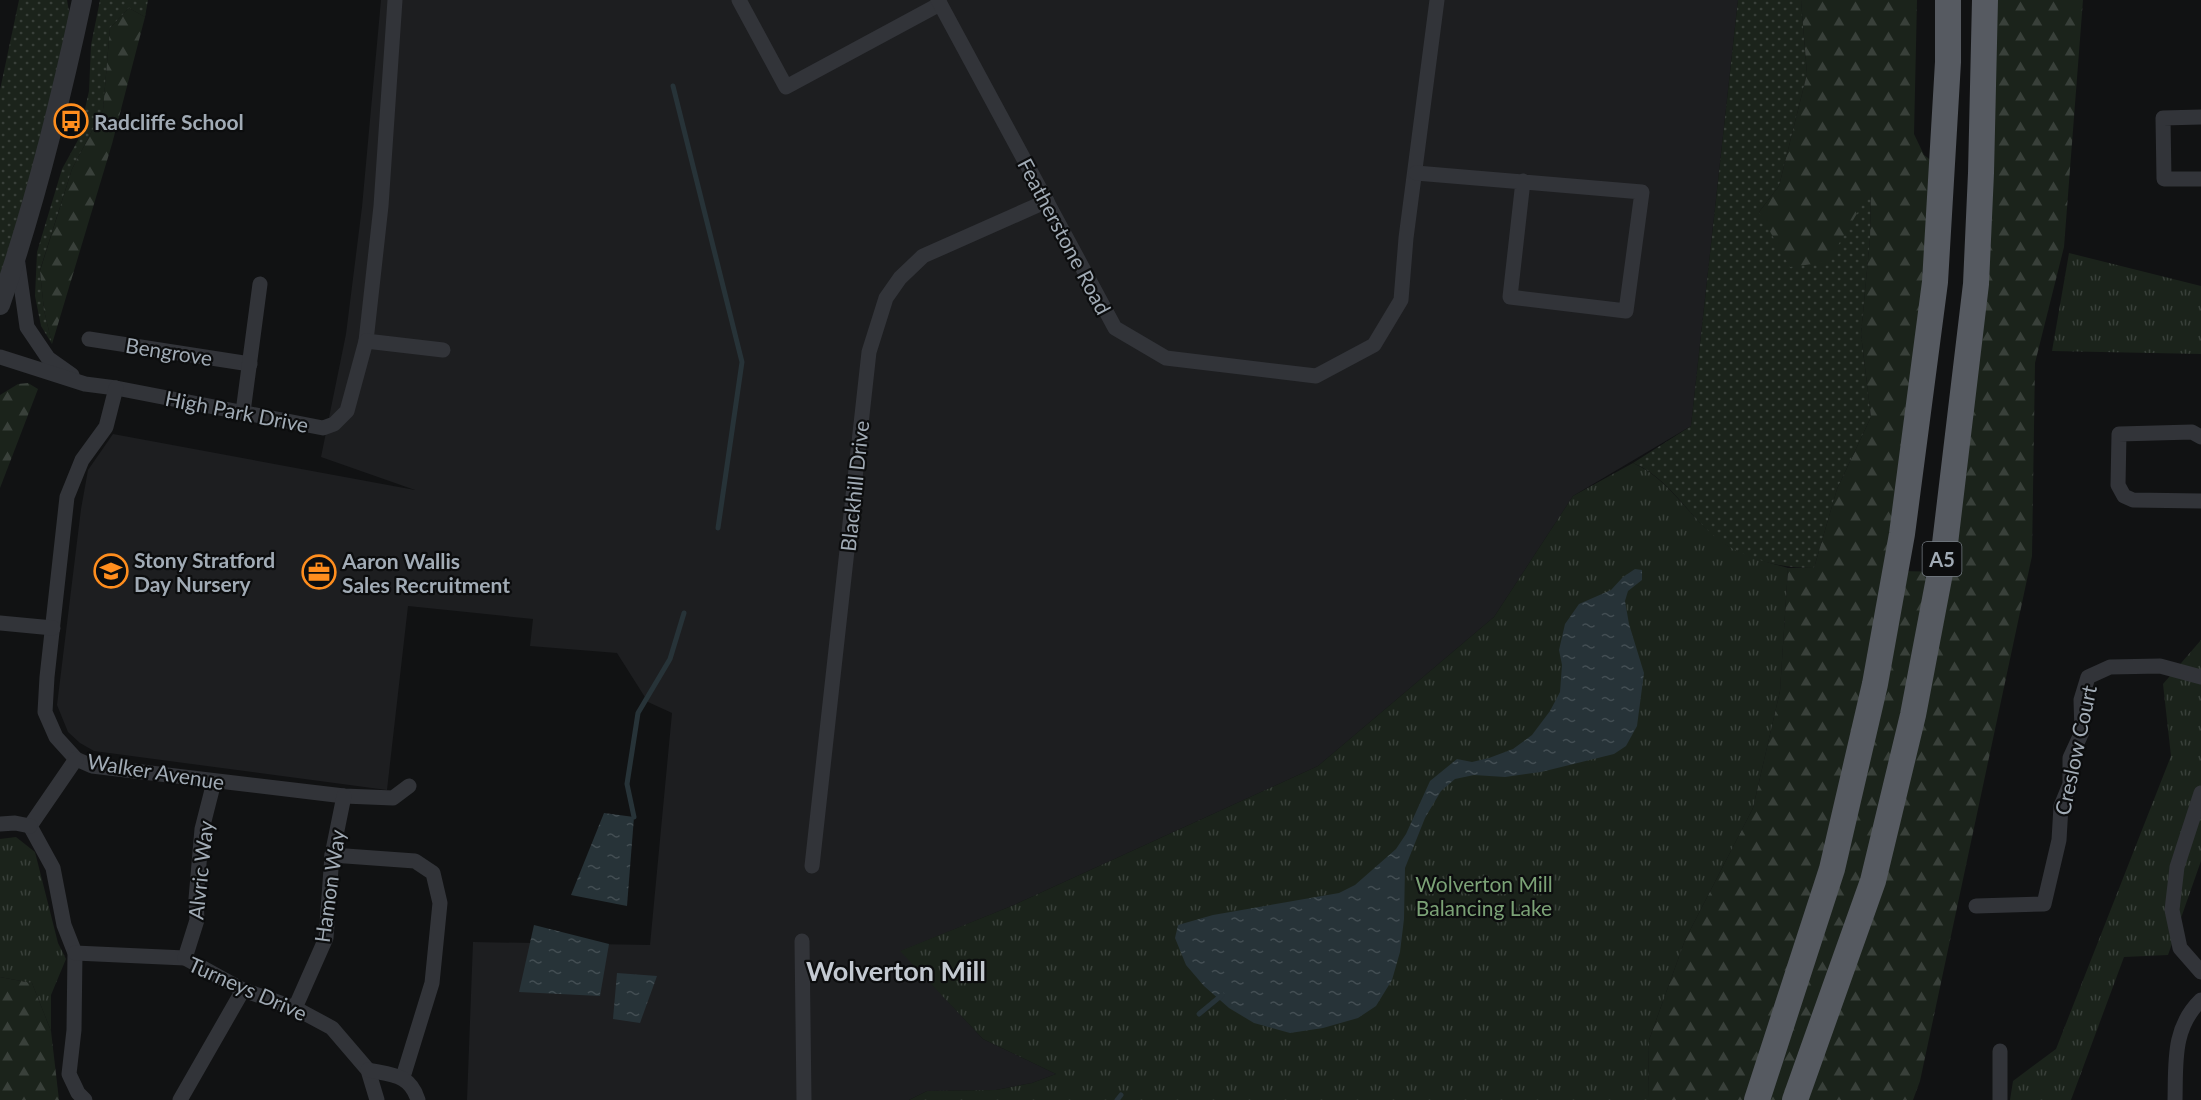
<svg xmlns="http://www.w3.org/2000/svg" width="2201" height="1100" font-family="Lato,sans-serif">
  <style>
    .built { fill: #1d1e20 }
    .grass { fill: url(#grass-dots) }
    .forest { fill: url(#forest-firs) }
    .park { fill: url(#park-tufts) }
    .water { fill: url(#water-ripples) }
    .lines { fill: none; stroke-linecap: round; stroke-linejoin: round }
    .stream { stroke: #273338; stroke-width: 5 }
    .minor { stroke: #323439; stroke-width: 15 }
    .tertiary { stroke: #323439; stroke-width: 20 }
    .trunk { stroke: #565a61; stroke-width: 26 }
    .labels { text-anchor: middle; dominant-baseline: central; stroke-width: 4.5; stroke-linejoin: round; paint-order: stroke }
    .shield { fill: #0c0d0e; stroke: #747c83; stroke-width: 1.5 }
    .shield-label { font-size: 20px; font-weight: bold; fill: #a1abb5 }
    .poi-label { font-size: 21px; font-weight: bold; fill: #a1abb5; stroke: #0c0d0e; text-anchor: start }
    .street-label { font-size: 21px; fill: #a1abb5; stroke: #0c0d0e }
    .park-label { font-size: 21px; fill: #7ba276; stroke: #0c0d0e }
    .district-label { font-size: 27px; font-weight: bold; fill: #c3c9d1; stroke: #0c0d0e }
  </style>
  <defs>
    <pattern id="grass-dots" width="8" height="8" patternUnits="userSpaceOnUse" patternTransform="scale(1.5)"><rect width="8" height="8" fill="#1b231b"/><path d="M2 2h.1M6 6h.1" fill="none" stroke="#39403a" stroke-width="1.8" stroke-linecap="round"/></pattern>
    <pattern id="forest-firs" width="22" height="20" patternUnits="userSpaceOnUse" patternTransform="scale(1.5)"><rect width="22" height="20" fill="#1b231b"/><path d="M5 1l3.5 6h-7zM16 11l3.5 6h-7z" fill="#39403a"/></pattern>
    <pattern id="park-tufts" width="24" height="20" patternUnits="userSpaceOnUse" patternTransform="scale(1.5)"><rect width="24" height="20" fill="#1b231b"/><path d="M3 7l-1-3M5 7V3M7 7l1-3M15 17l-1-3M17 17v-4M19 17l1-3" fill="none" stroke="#39403a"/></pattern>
    <pattern id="water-ripples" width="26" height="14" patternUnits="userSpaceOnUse" patternTransform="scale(1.5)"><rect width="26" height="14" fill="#273338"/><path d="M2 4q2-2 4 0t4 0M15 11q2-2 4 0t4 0" fill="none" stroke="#434e53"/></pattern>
  </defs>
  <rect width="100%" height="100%" fill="#111213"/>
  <polygon class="built" points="381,0 1738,0 1691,426 1573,496 1494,617 1318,766 1014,905 901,951 983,1039 1056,1074 1032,1083 996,1090 927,1091 909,1100 467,1100 473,942 650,945 672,713 648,702 617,653 530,646 533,619 408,606 387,790 94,751 80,743 68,732 57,705 81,509 88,470 113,434 415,490 321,457 346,334 362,207"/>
  <g class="grass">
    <polygon points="19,0 67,0 72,29 0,285 0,90"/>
    <polygon points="100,0 148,0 145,17 129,8 110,28 103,110 72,169 40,270 44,310 52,344 41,326 35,296 37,252 62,169 78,140 89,91 91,45"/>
    <path d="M1738 0H1801L1807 74 1779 186 1759 212 1827 262 1871 188 1870 238 1861 334 1871 417 1837 489 1814 568C1777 568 1740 559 1711 534 1685 510 1667 477 1633 463L1691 426Z"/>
  </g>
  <g class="forest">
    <polygon points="1801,0 1917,0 1914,134 1924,155 1942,169 1896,571 1956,572 1940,570 1944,552 1985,0 2083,0 2064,247 2035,363 2032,556 1920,1081 1913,1100 1648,1100 1649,1040 1685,940 1753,808 1780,691 1788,568 1814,568 1837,489 1871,417 1861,334 1870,238 1871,190 1828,262 1790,267 1759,212 1779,186 1807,74"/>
    <polygon points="129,8 145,17 112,144 52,344 44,310 40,271 72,169 103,110 110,28"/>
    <polygon points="28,383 38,389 0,488 0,395 18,384"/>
    <polygon points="0,977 32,983 51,1031 59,1100 0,1100"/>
  </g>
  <g class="park">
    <polygon points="2069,253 2201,286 2201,354 2052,351"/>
    <path d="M1633 463C1667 478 1685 511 1712 534 1735 554 1759 560 1788 568L1780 691 1753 808 1685 940 1649 1040 1648 1100H909L927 1091 996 1090 1032 1083 1056 1074 983 1039 900 951 1014 905 1318 766 1494 617 1573 496Z"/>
    <polygon points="2201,640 2201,861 2168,955 2124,957 2071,1100 2010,1100 2013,1081 2056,1049 2171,756 2163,684"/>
    <polygon points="16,837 35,852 58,943 66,959 51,995 51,1031 32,983 0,977 0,839"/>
  </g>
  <g class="water">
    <polygon points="1635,569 1642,570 1642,580 1628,591 1625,601 1629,624 1644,673 1637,726 1626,746 1614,754 1541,772 1505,777 1474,775 1455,779 1441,791 1425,818 1405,868 1404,919 1400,952 1392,980 1376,1006 1358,1018 1323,1028 1290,1033 1254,1023 1229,1008 1204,986 1186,965 1175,938 1178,925 1213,915 1339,893 1355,885 1396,849 1406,834 1430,781 1457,759 1472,762 1489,758 1513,749 1532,735 1550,711 1560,692 1562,665 1559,650 1565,624 1579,604 1611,590 1623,577"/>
    <polygon points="604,813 634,817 627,906 571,895"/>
    <polygon points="534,925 609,944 600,996 519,992"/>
    <polygon points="617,973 657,976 640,1023 613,1019"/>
  </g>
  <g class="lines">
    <g class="stream">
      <polyline points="673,86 742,362 718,528"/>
      <polyline points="634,817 627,784 638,713 670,659 684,613"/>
      <polyline points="1199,1014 1222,995"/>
      <polyline points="1117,1100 1121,1095"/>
    </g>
    <g class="minor">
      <polyline points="739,0 786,87 940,4"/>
      <polyline points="938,0 1115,328 1166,358 1316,376 1374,345 1401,300 1406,238 1437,0"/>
      <polyline points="2201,117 2163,118 2164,179 2201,179"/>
      <polyline points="1416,173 1642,192 1626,311 1510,297 1523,181"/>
      <polyline points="17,257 27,327 48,358 72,375"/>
      <polyline points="89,339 250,364"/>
      <polyline points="366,341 381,206 395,0"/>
      <polyline points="0,357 85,384 116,388 323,428 334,424 347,411 366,341 443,350"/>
      <polyline points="116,388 106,427 82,460 67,497 47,677 45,712 56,737 76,759 92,766 344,796 393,798 409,786"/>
      <polyline points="243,412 260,284"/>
      <polyline points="2201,437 2192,432 2119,434 2118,485 2124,496 2133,500 2201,501"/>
      <polyline points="0,623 53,628"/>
      <polyline points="76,759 30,826 53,868 64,925 75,953 74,1030 69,1074 78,1093 85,1100"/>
      <polyline points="2201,793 2177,867 2172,910 2180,948 2201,972"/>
      <polyline points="0,824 15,823 30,826"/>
      <polyline points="332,855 415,861 433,873 440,903 432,983 403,1077"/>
      <polyline points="812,866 869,352 886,298 900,278 923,256 1047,201"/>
      <polyline points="1976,906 2044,904 2059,840 2061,806 2070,784 2070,758 2082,732 2081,700 2088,677 2110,667 2160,666 2201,677"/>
      <polyline points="802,941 804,1100"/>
      <polyline points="75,953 185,958 243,990 295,1008 332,1028 368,1070 377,1100"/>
      <polyline points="185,958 197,920 196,899 202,829 214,782"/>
      <polyline points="295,1008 326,938 332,855 344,796"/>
      <path d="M368 1070C392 1075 410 1074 418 1100"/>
      <polyline points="180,1100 243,990"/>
      <polyline points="2000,1100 2000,1051"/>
      <path d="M2175 1100C2176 1063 2172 1028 2201 1000"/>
    </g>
    <path class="tertiary" d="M0 305C35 205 60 103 82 0"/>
    <g class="trunk">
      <polyline points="1757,1100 1832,869 1875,684 1902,534 1935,282 1948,62 1948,0"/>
      <polyline points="1795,1100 1873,881 1913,715 1944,552 1976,284 1981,173 1985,0"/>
    </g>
  </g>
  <defs>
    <g id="bus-ring" transform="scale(1.725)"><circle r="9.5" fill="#0c0d0e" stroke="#ff8e1e" stroke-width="1.5"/><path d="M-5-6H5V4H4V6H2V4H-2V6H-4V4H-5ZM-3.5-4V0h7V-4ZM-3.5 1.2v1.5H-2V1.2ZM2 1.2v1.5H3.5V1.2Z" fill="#ff8e1e"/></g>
    <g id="school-ring" transform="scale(1.725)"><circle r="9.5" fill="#0c0d0e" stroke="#ff8e1e" stroke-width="1.5"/><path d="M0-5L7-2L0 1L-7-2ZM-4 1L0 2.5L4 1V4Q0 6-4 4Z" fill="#ff8e1e"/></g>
    <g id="office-ring" transform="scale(1.725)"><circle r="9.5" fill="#0c0d0e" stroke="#ff8e1e" stroke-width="1.5"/><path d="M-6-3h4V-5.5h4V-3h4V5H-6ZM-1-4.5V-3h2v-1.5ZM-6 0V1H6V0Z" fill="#ff8e1e"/></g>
  </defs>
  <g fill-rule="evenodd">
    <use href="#bus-ring" x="71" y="121"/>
    <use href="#school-ring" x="111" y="571"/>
    <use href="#office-ring" x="319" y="572"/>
  </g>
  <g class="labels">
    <rect class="shield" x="1922.5" y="542" width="39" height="34" rx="4.5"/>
    <g class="shield-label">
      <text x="1942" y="559">A5</text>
    </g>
    <g class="poi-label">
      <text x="94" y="121">Radcliffe School</text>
      <text x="134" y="559">Stony Stratford<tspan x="134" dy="24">Day Nursery</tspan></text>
      <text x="342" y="560">Aaron Wallis<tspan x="342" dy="24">Sales Recruitment</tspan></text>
    </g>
    <g class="street-label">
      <text transform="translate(1065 236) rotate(62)">Featherstone Road</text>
      <text transform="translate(169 351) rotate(9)">Bengrove</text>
      <text transform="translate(237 411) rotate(11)">High Park Drive</text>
      <text transform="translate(854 486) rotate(-84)">Blackhill Drive</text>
      <text transform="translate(2075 750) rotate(-78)">Creslow Court</text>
      <text transform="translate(156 771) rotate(9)">Walker Avenue</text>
      <text transform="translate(200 870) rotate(-84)">Alvric Way</text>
      <text transform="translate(329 886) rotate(-82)">Hamon Way</text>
      <text transform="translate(248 988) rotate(24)">Turneys Drive</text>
    </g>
    <g class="park-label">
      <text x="1484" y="883">Wolverton Mill<tspan x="1484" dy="24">Balancing Lake</tspan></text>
    </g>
    <g class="district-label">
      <text x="896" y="970">Wolverton Mill</text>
    </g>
  </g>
</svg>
